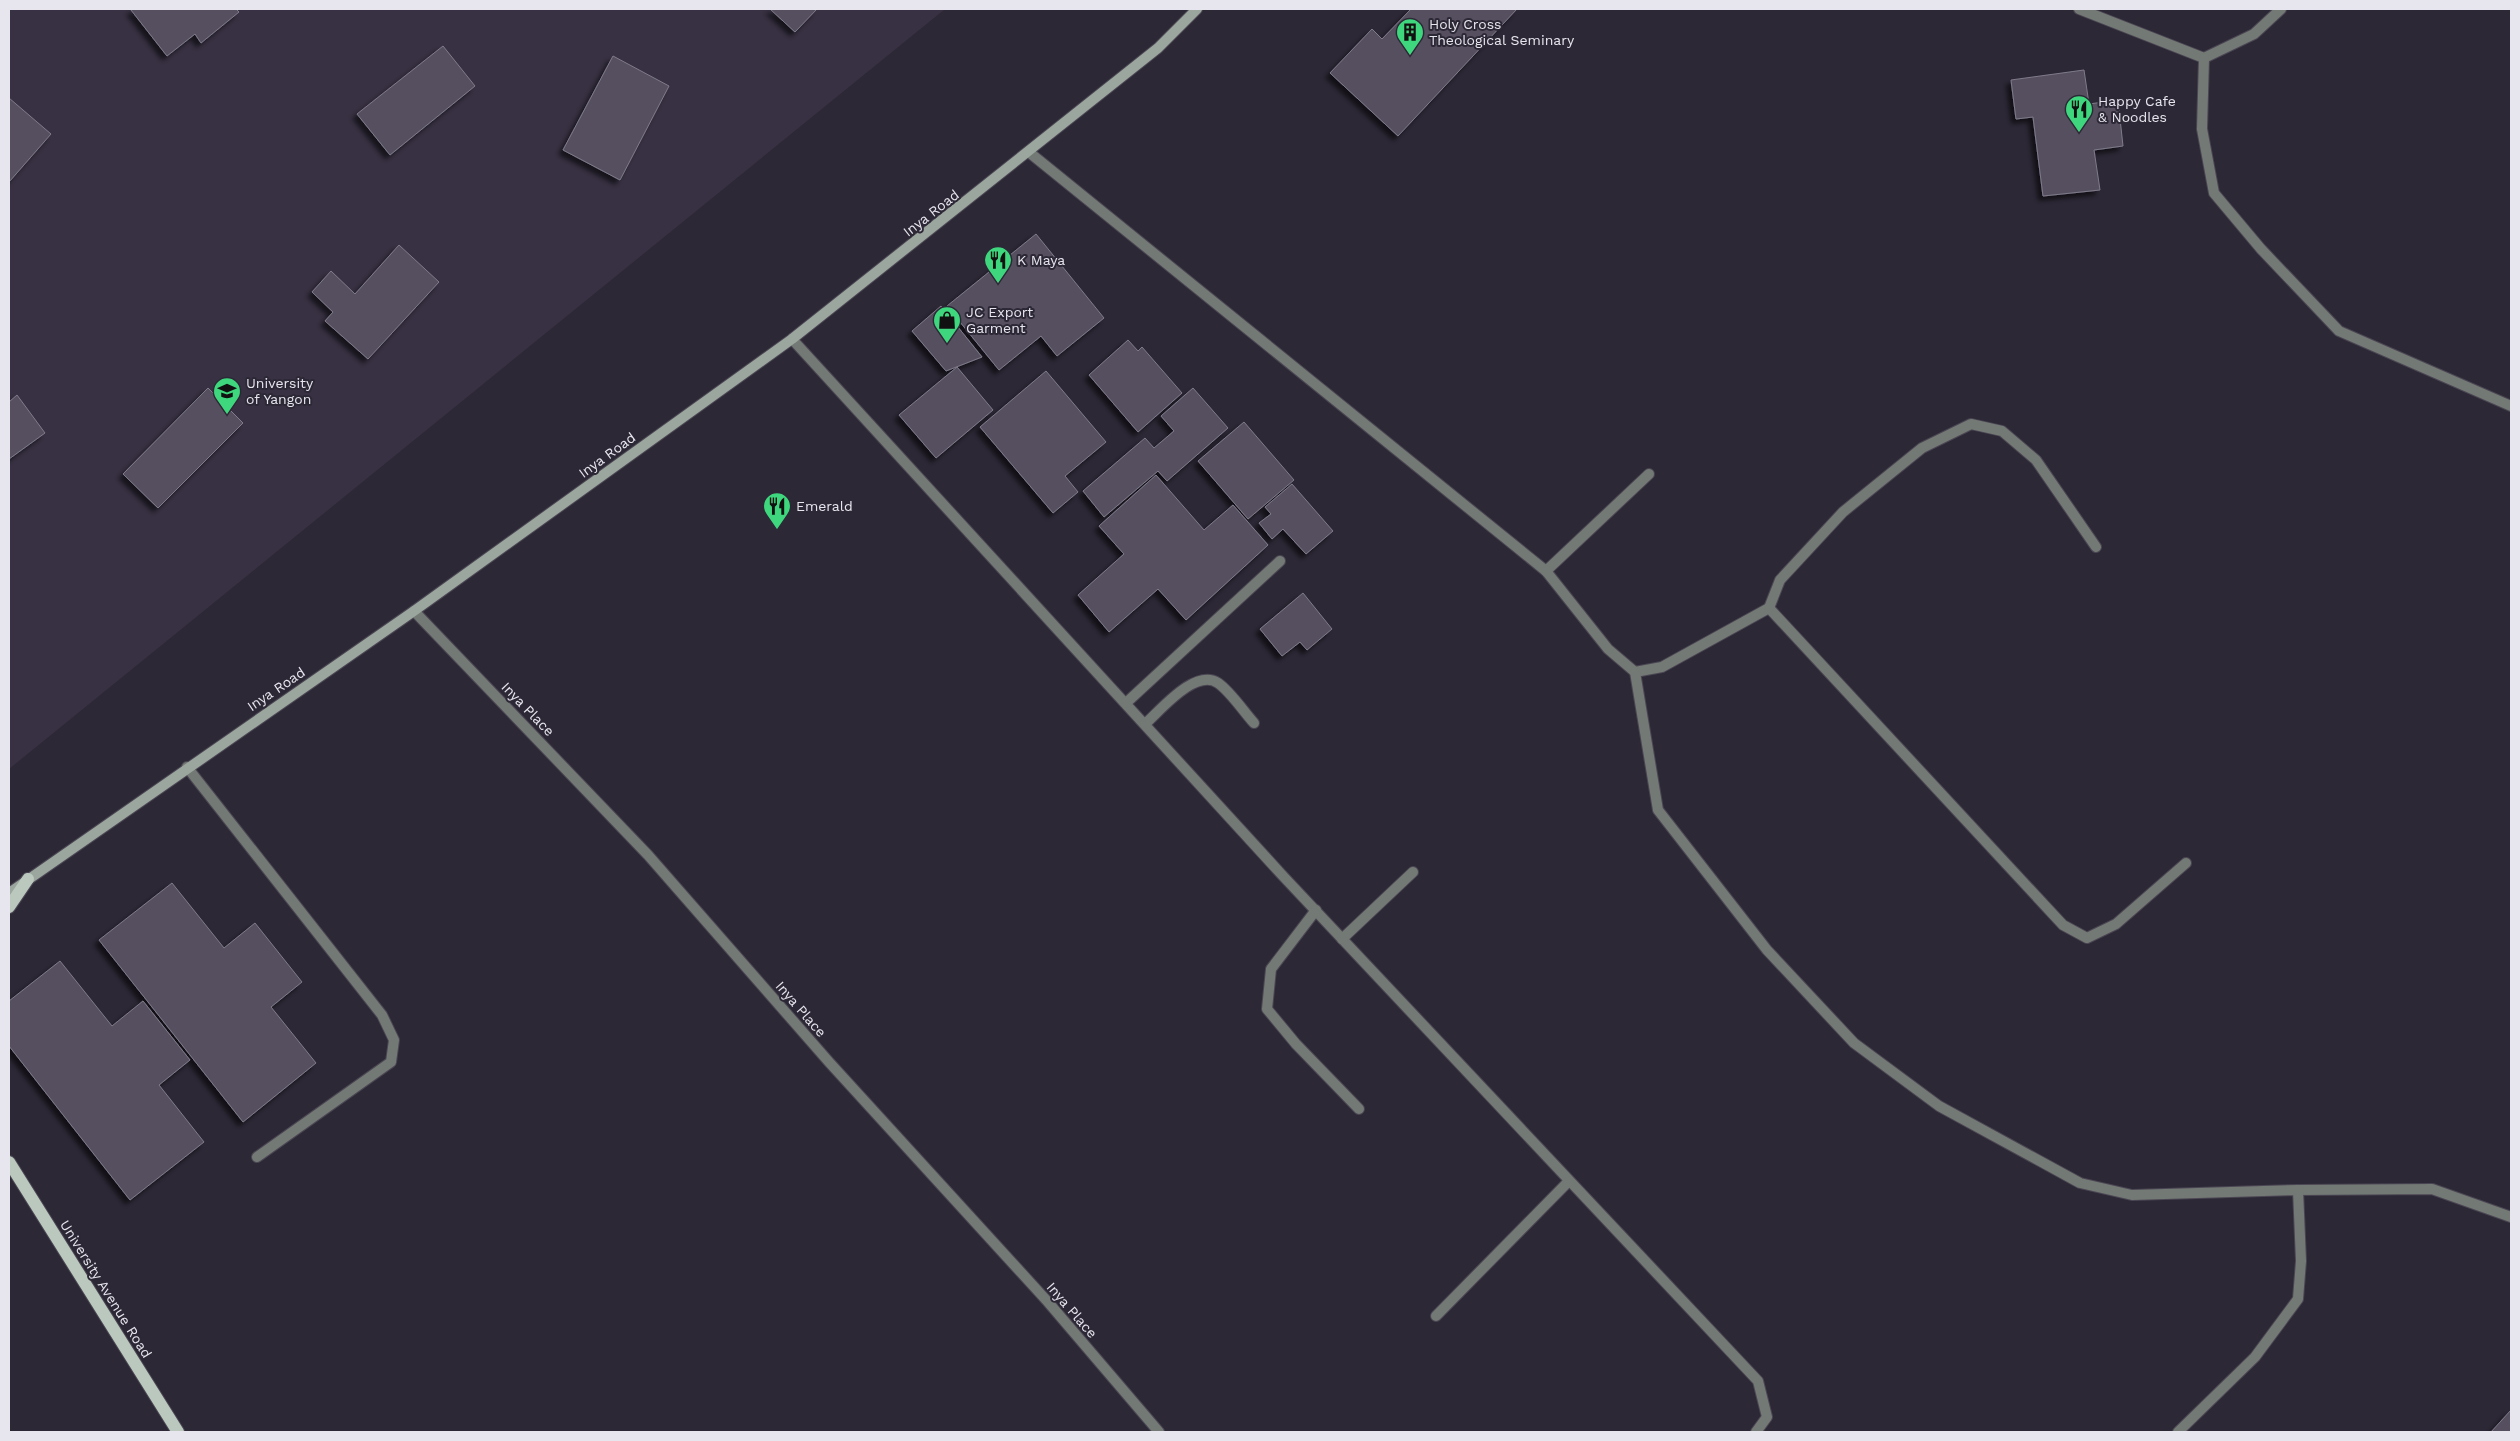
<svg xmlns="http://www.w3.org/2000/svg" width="2520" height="1441" font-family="'Work Sans',sans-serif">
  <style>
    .built { fill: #383143 }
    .building { fill: #54505f; stroke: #807b8b; filter: url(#shadow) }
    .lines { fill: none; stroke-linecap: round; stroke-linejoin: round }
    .service-casing { stroke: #4b4653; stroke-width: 12 }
    .minor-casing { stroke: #4b4653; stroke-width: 12 }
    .secondary-casing { stroke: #4b4653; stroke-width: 12 }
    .primary-casing { stroke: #4b4653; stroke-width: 14 }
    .service { stroke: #737974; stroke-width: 10 }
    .minor { stroke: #737974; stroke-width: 10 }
    .secondary { stroke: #9ba69e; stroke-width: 10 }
    .primary { stroke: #bac8be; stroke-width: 12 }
    .labels { text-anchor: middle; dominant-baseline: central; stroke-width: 4; stroke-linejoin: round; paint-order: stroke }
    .poi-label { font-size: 14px; fill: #e7e5ee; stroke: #2d2836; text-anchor: start }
    .street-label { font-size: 14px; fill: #e7e5ee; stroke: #2d2836 }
  </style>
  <defs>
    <filter id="shadow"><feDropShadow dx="-4.5" dy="4.5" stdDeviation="2.5" flood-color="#0009"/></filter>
  </defs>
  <rect width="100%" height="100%" fill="#2d2836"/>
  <polygon class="built" points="9,9 945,9 9,769"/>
  <g class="building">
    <polygon points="133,9 236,9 239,12 201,43 195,34 167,56 131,10"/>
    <polygon points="770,9 817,9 795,32"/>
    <polygon points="1411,9 1517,9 1398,136 1330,73 1372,29 1382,39"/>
    <polygon points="443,46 475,86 390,155 357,114"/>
    <polygon points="613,56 669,86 620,180 563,150"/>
    <polygon points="2084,70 2089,104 2118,100 2123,146 2094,150 2100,190 2043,196 2033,117 2016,119 2011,80"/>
    <polygon points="9,98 51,134 9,182"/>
    <polygon points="1036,234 1104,318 1057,356 1041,336 999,370 947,306"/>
    <polygon points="399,245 439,282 368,359 325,321 333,312 312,292 331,271 355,294"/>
    <polygon points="941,306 982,357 946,371 912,331"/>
    <polygon points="1128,340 1138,351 1142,347 1182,393 1138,432 1089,375"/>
    <polygon points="957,367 993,410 936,458 899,415"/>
    <polygon points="1046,371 1106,442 1065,476 1078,492 1053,513 980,427"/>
    <polygon points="208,388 243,423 158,508 123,474"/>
    <polygon points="1193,388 1228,428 1167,481 1158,471 1104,517 1083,491 1145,438 1154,448 1174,431 1161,416"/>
    <polygon points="17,395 45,433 9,459 9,402"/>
    <polygon points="1244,422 1294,480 1248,519 1198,461"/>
    <polygon points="1156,475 1204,530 1233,505 1268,545 1186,620 1158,589 1109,632 1078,595 1124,554 1099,526"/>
    <polygon points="1292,484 1333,531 1306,554 1283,529 1272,539 1259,523 1271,514 1265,507"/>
    <polygon points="1303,593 1332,629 1307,650 1300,642 1282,656 1260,629"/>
    <polygon points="172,883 224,948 255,923 302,982 271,1007 316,1063 243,1122 99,940"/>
    <polygon points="60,961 112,1026 143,1001 190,1060 159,1085 204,1142 130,1200 9,1046 9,1001"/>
    <polygon points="2511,1410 2511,1432 2491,1432"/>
  </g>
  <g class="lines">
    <g class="service-casing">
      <g id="service">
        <polyline points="1546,571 1649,474"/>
        <polyline points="187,767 382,1015 394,1040 391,1062 257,1157"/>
        <polyline points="2298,1190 2432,1189 2511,1217"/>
      </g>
    </g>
    <g class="minor-casing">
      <g id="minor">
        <polyline points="2079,9 2204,58 2254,34 2281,9"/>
        <polyline points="2204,58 2202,129 2214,193 2261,249 2339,331 2511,406"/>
        <polyline points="1030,153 1546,571 1608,649 1635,672 1662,667 1769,608 2063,925 2087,938 2116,924 2186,863"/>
        <polyline points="792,339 1283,876 1758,1381 1767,1417 1756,1432"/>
        <polyline points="1769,608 1780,580 1843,512 1922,448 1971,424 2002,431 2036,460 2096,547"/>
        <polyline points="414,611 648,855 829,1062 1048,1302 1159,1432"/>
        <polyline points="1635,672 1658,810 1767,950 1854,1043 1939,1106 2080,1183 2132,1195 2298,1190 2301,1261 2298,1299 2255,1357 2178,1432"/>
        <polyline points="1126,703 1280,561"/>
        <path d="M1145 724C1161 710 1195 668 1218 683 1230 691 1244 712 1254 723"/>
        <polyline points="1316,910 1271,969 1267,1009 1296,1044 1359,1109"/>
        <polyline points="1342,939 1413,872"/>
        <polyline points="1436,1316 1569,1181"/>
      </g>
    </g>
    <g class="secondary-casing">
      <polyline id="secondary" points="9,893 414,611 792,339 1158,48 1197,9"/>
    </g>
    <g class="primary-casing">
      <g id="primary">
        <polyline points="9,907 28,879"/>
        <polyline points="9,1162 178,1432"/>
      </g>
    </g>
    <use href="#service" class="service"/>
    <use href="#minor" class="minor"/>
    <use href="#secondary" class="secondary"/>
    <use href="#primary" class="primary"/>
  </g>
  <defs>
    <g id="building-pin" transform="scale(1.4375)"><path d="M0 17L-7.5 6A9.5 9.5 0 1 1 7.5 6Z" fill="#3ed77d" stroke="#2d2836"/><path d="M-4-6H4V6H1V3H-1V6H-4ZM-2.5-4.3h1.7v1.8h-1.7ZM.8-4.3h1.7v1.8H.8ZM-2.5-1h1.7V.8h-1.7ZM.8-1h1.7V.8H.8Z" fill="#111"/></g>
    <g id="restaurant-pin" transform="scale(1.4375)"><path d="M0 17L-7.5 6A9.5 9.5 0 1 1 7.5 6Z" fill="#3ed77d" stroke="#2d2836"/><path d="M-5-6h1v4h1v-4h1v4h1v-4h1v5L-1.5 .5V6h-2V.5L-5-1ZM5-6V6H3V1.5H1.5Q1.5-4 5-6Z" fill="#111"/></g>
    <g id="shop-pin" transform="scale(1.4375)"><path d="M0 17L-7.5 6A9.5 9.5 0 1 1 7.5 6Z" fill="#3ed77d" stroke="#2d2836"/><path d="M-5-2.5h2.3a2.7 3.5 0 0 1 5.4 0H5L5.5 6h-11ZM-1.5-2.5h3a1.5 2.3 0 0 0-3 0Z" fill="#111"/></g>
    <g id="university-pin" transform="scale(1.4375)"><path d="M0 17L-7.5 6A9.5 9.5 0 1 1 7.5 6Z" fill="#3ed77d" stroke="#2d2836"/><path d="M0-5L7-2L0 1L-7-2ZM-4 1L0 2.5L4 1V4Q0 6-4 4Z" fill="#111"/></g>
  </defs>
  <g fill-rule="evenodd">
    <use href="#building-pin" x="1410" y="32"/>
    <use href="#restaurant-pin" x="2079" y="109"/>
    <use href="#restaurant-pin" x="998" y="260"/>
    <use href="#shop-pin" x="947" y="320"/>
    <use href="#university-pin" x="227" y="391"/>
    <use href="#restaurant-pin" x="777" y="506"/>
  </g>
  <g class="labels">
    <g class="poi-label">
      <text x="1429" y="24">Holy Cross<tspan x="1429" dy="16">Theological Seminary</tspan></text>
      <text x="2098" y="101">Happy Cafe<tspan x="2098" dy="16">&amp; Noodles</tspan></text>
      <text x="1017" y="260">K Maya</text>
      <text x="966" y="312">JC Export<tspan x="966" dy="16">Garment</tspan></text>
      <text x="246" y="383">University<tspan x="246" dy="16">of Yangon</tspan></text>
      <text x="796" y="506">Emerald</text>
    </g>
    <g class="street-label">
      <text transform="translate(931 213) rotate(-38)">Inya Road</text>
      <text transform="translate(607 455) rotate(-36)">Inya Road</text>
      <text transform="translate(276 689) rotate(-34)">Inya Road</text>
      <text transform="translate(528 709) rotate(46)">Inya Place</text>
      <text transform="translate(801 1009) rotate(49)">Inya Place</text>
      <text transform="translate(106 1289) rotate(58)">University Avenue Road</text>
      <text transform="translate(1072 1310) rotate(49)">Inya Place</text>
    </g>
  </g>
  <rect width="2520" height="1441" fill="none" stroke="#e7e5ee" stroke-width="20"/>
</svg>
